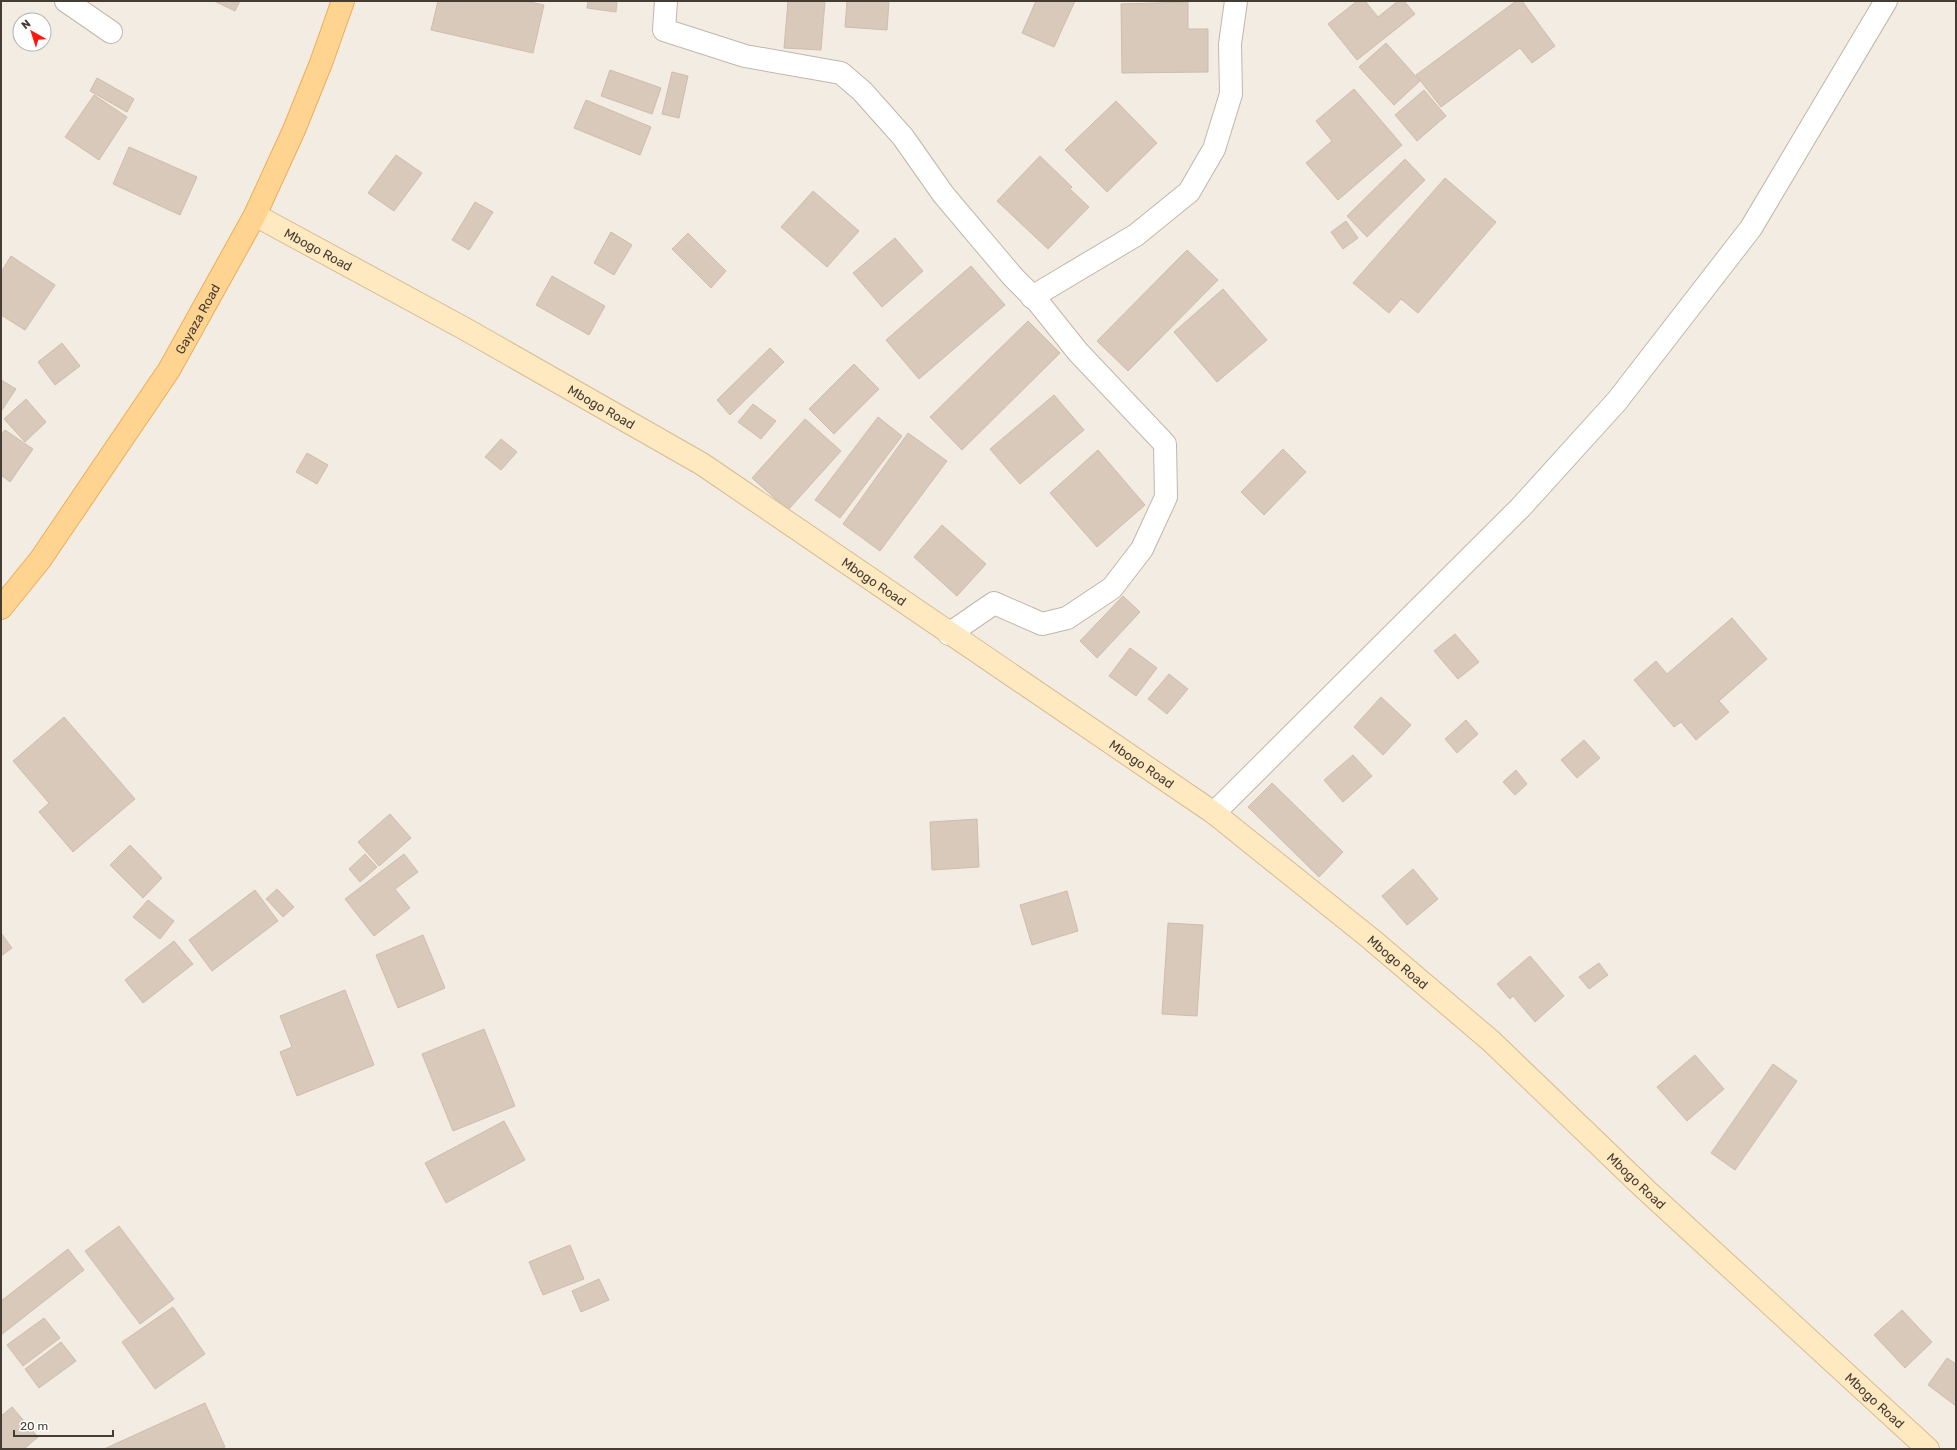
<svg xmlns="http://www.w3.org/2000/svg" width="1957" height="1450" font-family="Rubik,sans-serif">
  <style>
    .building { fill: #d8c9bb; stroke: #d0bdab }
    .lines { fill: none; stroke-linecap: round; stroke-linejoin: round }
    .minor-casing { stroke: #c2b6a8; stroke-width: 24 }
    .secondary-casing { stroke: #d5bc90; stroke-width: 24 }
    .primary-casing { stroke: #eaaf5a; stroke-width: 24 }
    .minor { stroke: #fff; stroke-width: 22 }
    .secondary { stroke: #ffe9c1; stroke-width: 22 }
    .primary { stroke: #ffd390; stroke-width: 22 }
    .labels { text-anchor: middle; dominant-baseline: central; stroke-width: 3.5; stroke-linejoin: round; paint-order: stroke }
    .street-label { font-size: 13px; fill: #453c33; stroke: #fff }
  </style>
  <rect width="100%" height="100%" fill="#f3ece3"/>
  <g class="building">
    <polygon points="214,1 240,1 235,11"/>
    <polygon points="438,1 525,1 544,5 533,53 431,30"/>
    <polygon points="588,1 617,1 616,12 587,8"/>
    <polygon points="788,1 825,1 821,50 784,48"/>
    <polygon points="847,1 889,1 887,30 845,27"/>
    <polygon points="1036,1 1075,1 1054,47 1022,33"/>
    <polygon points="1357,1 1365,1 1378,17 1398,1 1404,1 1415,14 1357,60 1328,24"/>
    <polygon points="1516,1 1522,1 1555,46 1532,63 1520,48 1441,107 1416,75"/>
    <polygon points="1188,2 1188,29 1208,29 1208,72 1122,73 1121,4"/>
    <polygon points="1386,43 1420,81 1394,105 1359,67"/>
    <polygon points="610,70 661,88 652,114 601,96"/>
    <polygon points="672,72 688,76 679,118 662,114"/>
    <polygon points="97,78 134,99 127,112 90,91"/>
    <polygon points="1354,89 1402,145 1338,200 1306,163 1332,141 1316,121"/>
    <polygon points="1424,90 1446,116 1417,141 1395,115"/>
    <polygon points="94,95 127,117 99,160 65,137"/>
    <polygon points="586,100 651,127 640,155 574,128"/>
    <polygon points="1116,101 1157,143 1107,192 1065,150"/>
    <polygon points="129,147 197,177 180,215 113,184"/>
    <polygon points="396,155 422,173 394,211 368,193"/>
    <polygon points="1040,156 1072,187 1070,189 1089,207 1048,249 997,201"/>
    <polygon points="1405,159 1425,180 1367,237 1347,216"/>
    <polygon points="1445,178 1496,222 1418,313 1401,299 1389,313 1353,283"/>
    <polygon points="813,191 859,231 827,267 781,227"/>
    <polygon points="475,202 493,212 469,250 452,240"/>
    <polygon points="1346,221 1358,238 1343,249 1331,232"/>
    <polygon points="611,232 632,245 614,275 594,263"/>
    <polygon points="688,233 726,271 711,288 672,249"/>
    <polygon points="895,238 923,271 882,307 853,273"/>
    <polygon points="1187,250 1218,280 1128,371 1097,341"/>
    <polygon points="11,256 55,285 25,330 1,315 1,272"/>
    <polygon points="971,266 1005,305 919,379 886,340"/>
    <polygon points="552,276 605,306 589,335 536,305"/>
    <polygon points="1223,289 1267,340 1217,382 1174,332"/>
    <polygon points="1028,321 1060,353 962,450 930,417"/>
    <polygon points="62,343 80,366 55,385 38,362"/>
    <polygon points="770,348 784,362 730,415 717,400"/>
    <polygon points="854,364 879,389 834,434 809,409"/>
    <polygon points="1,380 16,389 2,410 1,409"/>
    <polygon points="1054,395 1084,430 1020,484 990,449"/>
    <polygon points="26,399 46,422 25,442 4,419"/>
    <polygon points="753,404 776,421 761,439 738,422"/>
    <polygon points="878,417 902,436 840,518 815,500"/>
    <polygon points="805,419 841,451 788,510 752,478"/>
    <polygon points="5,430 33,449 10,482 1,475 1,435"/>
    <polygon points="908,433 947,461 880,551 843,524"/>
    <polygon points="501,439 517,452 501,470 485,457"/>
    <polygon points="1283,449 1306,472 1264,515 1241,492"/>
    <polygon points="1098,450 1145,505 1097,547 1050,493"/>
    <polygon points="307,453 328,465 317,484 296,472"/>
    <polygon points="942,525 986,564 957,596 914,557"/>
    <polygon points="1123,596 1140,612 1097,658 1080,641"/>
    <polygon points="1732,618 1767,659 1719,701 1729,712 1696,740 1681,722 1674,727 1634,680 1656,661 1667,674"/>
    <polygon points="1455,634 1479,662 1458,679 1434,651"/>
    <polygon points="1130,648 1157,668 1136,696 1109,676"/>
    <polygon points="1169,674 1188,689 1167,714 1148,699"/>
    <polygon points="1381,697 1411,725 1383,755 1354,727"/>
    <polygon points="64,717 135,799 73,852 39,812 49,803 13,761"/>
    <polygon points="1466,720 1478,734 1457,753 1445,739"/>
    <polygon points="1584,740 1600,758 1577,778 1561,760"/>
    <polygon points="1353,755 1372,776 1343,802 1324,780"/>
    <polygon points="1516,770 1527,784 1515,795 1503,782"/>
    <polygon points="1272,783 1343,852 1319,877 1248,807"/>
    <polygon points="390,814 411,838 379,866 358,842"/>
    <polygon points="977,819 979,867 932,870 930,822"/>
    <polygon points="130,845 162,878 143,898 110,865"/>
    <polygon points="365,854 377,867 360,882 349,869"/>
    <polygon points="404,854 418,872 395,889 410,908 374,936 345,899"/>
    <polygon points="1413,869 1438,899 1407,925 1382,896"/>
    <polygon points="277,889 294,907 283,917 266,899"/>
    <polygon points="255,890 278,921 212,971 189,940"/>
    <polygon points="1067,891 1078,931 1032,945 1020,905"/>
    <polygon points="148,900 174,921 160,939 133,917"/>
    <polygon points="1168,923 1203,925 1197,1016 1162,1014"/>
    <polygon points="1,933 12,948 1,956"/>
    <polygon points="423,935 445,988 398,1008 376,955"/>
    <polygon points="174,941 193,964 143,1003 125,980"/>
    <polygon points="1530,956 1564,996 1535,1022 1513,996 1510,999 1497,984"/>
    <polygon points="1599,963 1608,975 1589,989 1579,977"/>
    <polygon points="345,990 374,1065 297,1096 280,1052 292,1047 280,1016"/>
    <polygon points="484,1029 515,1106 453,1131 422,1054"/>
    <polygon points="1695,1055 1724,1089 1687,1121 1657,1087"/>
    <polygon points="1773,1064 1797,1081 1735,1170 1711,1153"/>
    <polygon points="504,1121 525,1160 446,1203 425,1163"/>
    <polygon points="119,1226 174,1299 140,1324 85,1251"/>
    <polygon points="570,1245 584,1279 543,1295 529,1262"/>
    <polygon points="68,1249 84,1270 1,1335 1,1301"/>
    <polygon points="599,1279 609,1300 581,1312 572,1291"/>
    <polygon points="173,1307 205,1354 155,1389 122,1342"/>
    <polygon points="1902,1310 1932,1342 1905,1368 1874,1335"/>
    <polygon points="44,1318 60,1338 23,1366 7,1345"/>
    <polygon points="61,1342 76,1361 39,1388 25,1369"/>
    <polygon points="1947,1358 1956,1364 1956,1406 1928,1385"/>
    <polygon points="205,1403 225,1447 220,1449 104,1449"/>
    <polygon points="12,1407 38,1437 24,1449 1,1449 1,1416"/>
  </g>
  <g class="lines">
    <g class="minor-casing">
      <g id="minor">
        <polyline points="66,1 111,32"/>
        <polyline points="666,1 664,30 745,56 841,73 862,91 903,137 943,194 1013,277 1038,302 1078,352 1165,444 1166,497 1142,549 1112,588 1067,618 1042,624 994,603 949,634"/>
        <polyline points="1032,297 1136,235 1189,192 1214,149 1231,94 1230,44 1236,1"/>
        <polyline points="1214,813 1521,507 1617,401 1751,228 1886,1"/>
      </g>
    </g>
    <g class="secondary-casing">
      <g id="secondary">
        <path id="s1" d="M255 215 467 330 702 464 1214 813 1371 939 1491 1041 1645 1189 1928 1449"/>
      </g>
    </g>
    <g class="primary-casing">
      <g id="primary">
        <path id="s2" d="M1 608 40 560 169 370 255 215 294 130 321 63 343 1"/>
      </g>
    </g>
    <use href="#minor" class="minor"/>
    <use href="#secondary" class="secondary"/>
    <use href="#primary" class="primary"/>
  </g>
  <g class="labels">
    <g class="street-label">
      <text stroke="none"><textPath href="#s1" startOffset="72">Mbogo Road</textPath></text>
      <text stroke="none"><textPath href="#s2" startOffset="350">Gayaza Road</textPath></text>
      <text stroke="none"><textPath href="#s1" startOffset="396">Mbogo Road</textPath></text>
      <text stroke="none"><textPath href="#s1" startOffset="720">Mbogo Road</textPath></text>
      <text stroke="none"><textPath href="#s1" startOffset="1044">Mbogo Road</textPath></text>
      <text stroke="none"><textPath href="#s1" startOffset="1368">Mbogo Road</textPath></text>
      <text stroke="none"><textPath href="#s1" startOffset="1692">Mbogo Road</textPath></text>
      <text stroke="none"><textPath href="#s1" startOffset="2016">Mbogo Road</textPath></text>
    </g>
  </g>
  <rect width="1957" height="1450" fill="none" stroke="#453c33" stroke-width="4"/>
  <g transform="translate(32 32) rotate(321)"><circle r="19" fill="#ffffff" stroke="#b5b1ad"/>
  <path d="M0-3L7 15L0 10L-7 15Z" fill="#ff170e"/>
  <text y="-6" font-size="11" font-weight="bold" text-anchor="middle" fill="#453c33">N</text>
  </g>
  <path d="M14 1430v6h99v-6" fill="none" stroke="#453c33" stroke-width="2"/>
  <text x="20" y="1430" font-size="12" fill="#453c33" stroke="#ffffff" stroke-width="3" paint-order="stroke">20 m</text>
</svg>
